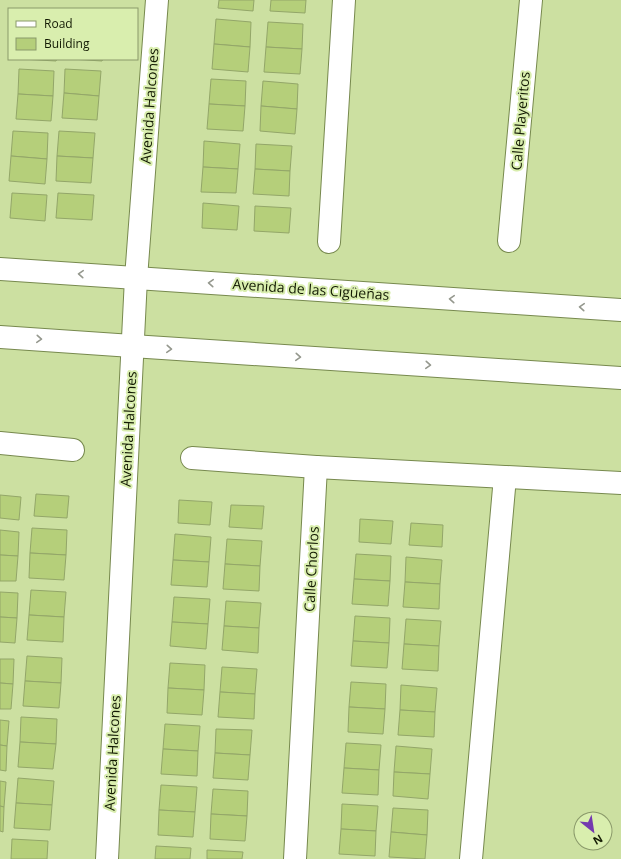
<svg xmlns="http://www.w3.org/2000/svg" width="621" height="859" font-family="'Open Sans',sans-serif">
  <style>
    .building { fill: #b5cf7a; stroke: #93a669 }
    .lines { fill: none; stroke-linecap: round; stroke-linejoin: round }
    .minor-casing { stroke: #77894e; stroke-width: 24 }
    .secondary-casing { stroke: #77894e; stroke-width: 24 }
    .minor { stroke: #fff; stroke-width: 22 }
    .secondary { stroke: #fff; stroke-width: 22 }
    .oneway { stroke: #95988e }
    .labels { text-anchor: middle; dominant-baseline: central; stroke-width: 4; stroke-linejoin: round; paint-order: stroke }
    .street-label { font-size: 14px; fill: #131a03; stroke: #d9eeae }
  </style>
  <rect width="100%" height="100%" fill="#cce0a1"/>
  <g class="building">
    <polygon points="219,0 254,0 253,11 218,8"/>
    <polygon points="271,0 306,0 305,13 270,11"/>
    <polygon points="216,19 251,22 250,47 214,44"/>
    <polygon points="268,22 303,24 302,49 266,47"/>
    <polygon points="214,44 250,47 248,72 212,69"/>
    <polygon points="266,47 302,49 300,74 264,72"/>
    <polygon points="21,59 57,59 56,61"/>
    <polygon points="71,59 103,59 102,61"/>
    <polygon points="19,69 54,71 53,96 18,94"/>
    <polygon points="65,69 101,71 99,96 64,93"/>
    <polygon points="211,79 246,81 245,106 209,104"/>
    <polygon points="263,81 298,84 297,109 261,106"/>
    <polygon points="64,93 99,96 97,120 62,118"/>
    <polygon points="18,94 53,96 51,121 16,119"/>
    <polygon points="209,104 245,106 243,131 207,129"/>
    <polygon points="261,106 297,109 295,134 260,131"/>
    <polygon points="13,131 48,133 47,159 11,156"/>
    <polygon points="59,131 95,133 93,158 57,156"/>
    <polygon points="204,141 240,144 238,169 203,167"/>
    <polygon points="256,144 292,146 290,171 255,169"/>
    <polygon points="11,156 47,159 45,184 9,181"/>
    <polygon points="57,156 93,158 91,183 56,181"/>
    <polygon points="203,167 238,169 236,193 201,192"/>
    <polygon points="255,169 290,171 289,196 253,194"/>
    <polygon points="12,193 47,195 45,221 10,218"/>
    <polygon points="58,193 94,195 92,220 56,218"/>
    <polygon points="203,203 239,206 237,230 202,228"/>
    <polygon points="255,206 291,208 289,233 254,231"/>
    <polygon points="36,494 69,496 67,518 34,516"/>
    <polygon points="0,495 21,497 19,520 0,518"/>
    <polygon points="179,500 212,502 210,525 178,523"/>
    <polygon points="231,505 264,506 262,529 229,527"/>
    <polygon points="360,519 393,521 391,544 359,542"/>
    <polygon points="411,523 443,525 442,547 409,545"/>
    <polygon points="32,528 67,530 66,555 30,553"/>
    <polygon points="0,530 19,532 18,556 0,555"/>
    <polygon points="175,534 211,537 209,562 173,560"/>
    <polygon points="227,539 262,541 260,566 225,564"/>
    <polygon points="30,553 66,555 64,580 29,578"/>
    <polygon points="356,554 391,556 390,581 354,579"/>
    <polygon points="0,555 18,556 16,581 0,581"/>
    <polygon points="406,557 442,560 440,584 405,582"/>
    <polygon points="173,560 209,562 207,587 171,585"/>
    <polygon points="225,564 260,566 259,591 223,589"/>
    <polygon points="354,579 390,581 388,606 352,604"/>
    <polygon points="405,582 440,584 439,609 403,607"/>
    <polygon points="31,590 66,592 64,617 29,615"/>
    <polygon points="0,592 18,593 17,618 0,617"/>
    <polygon points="174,597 210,599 208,624 172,622"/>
    <polygon points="226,601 261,603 259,628 224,626"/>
    <polygon points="29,615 64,617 63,642 27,640"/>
    <polygon points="355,616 390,618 389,643 353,641"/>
    <polygon points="0,617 17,618 15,643 0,642"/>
    <polygon points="406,619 441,621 439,646 404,644"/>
    <polygon points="172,622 208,624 206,649 170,646"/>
    <polygon points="224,626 259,628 258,653 222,650"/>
    <polygon points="353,641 389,643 387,668 351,666"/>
    <polygon points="404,644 439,646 438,671 402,669"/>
    <polygon points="27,656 62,658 61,683 25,681"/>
    <polygon points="0,659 14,659 13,684 0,683"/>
    <polygon points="170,663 205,665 204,690 168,688"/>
    <polygon points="222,667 257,669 255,694 220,692"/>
    <polygon points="25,681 61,683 59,708 23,706"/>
    <polygon points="351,682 386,684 385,709 349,707"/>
    <polygon points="0,683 13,684 11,709 0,709"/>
    <polygon points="401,685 437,688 435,712 400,710"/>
    <polygon points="168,688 204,690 202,715 167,713"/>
    <polygon points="220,692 255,694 254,719 218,717"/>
    <polygon points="349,707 385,709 383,734 348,732"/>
    <polygon points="400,710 435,712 434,737 398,735"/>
    <polygon points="21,717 57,719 56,744 20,742"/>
    <polygon points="0,720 9,721 7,746 0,745"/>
    <polygon points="165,724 200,726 198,751 163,749"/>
    <polygon points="216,729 252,730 250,755 215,753"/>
    <polygon points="20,742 56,744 53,769 18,767"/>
    <polygon points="346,743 381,745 379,770 344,768"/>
    <polygon points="0,745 7,746 6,771 0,770"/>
    <polygon points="396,746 432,749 430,774 394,772"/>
    <polygon points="163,749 198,751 197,776 161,774"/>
    <polygon points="215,753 250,755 248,780 213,778"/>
    <polygon points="344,768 379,770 378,795 342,793"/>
    <polygon points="394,772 430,774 428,799 393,796"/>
    <polygon points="18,778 54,781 52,805 16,803"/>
    <polygon points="0,781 6,782 4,807 0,806"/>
    <polygon points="161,785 197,787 195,812 159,810"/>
    <polygon points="213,789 248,791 247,816 211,814"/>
    <polygon points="16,803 52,805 50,830 14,828"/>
    <polygon points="342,804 378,806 376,831 341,829"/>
    <polygon points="0,806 4,807 3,832 0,831"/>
    <polygon points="393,808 428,810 427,835 391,832"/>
    <polygon points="159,810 195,812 193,837 158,835"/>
    <polygon points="211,814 247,816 245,841 210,839"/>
    <polygon points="341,829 376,831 375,856 339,854"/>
    <polygon points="391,832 427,835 425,859 389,857"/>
    <polygon points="12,839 48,841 47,859 11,859"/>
    <polygon points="156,846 191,848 190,859 155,859"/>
    <polygon points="207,850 243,852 242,859 207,859"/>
  </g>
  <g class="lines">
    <g class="minor-casing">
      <g id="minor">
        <polyline points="509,241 531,0"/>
        <polyline points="329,242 344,0"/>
        <polyline points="0,443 73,450"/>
        <polyline points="192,458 316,467 621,483"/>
        <polyline points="295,859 316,467"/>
        <polyline points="471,859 505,477"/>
      </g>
    </g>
    <g class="secondary-casing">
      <g id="secondary">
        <polyline points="0,269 621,310"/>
        <polyline points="0,337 132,346 621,378"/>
        <polyline points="107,859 136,278 157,0"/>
      </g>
    </g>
    <use href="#minor" class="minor"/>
    <use href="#secondary" class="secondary"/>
  </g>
  <defs><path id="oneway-chevron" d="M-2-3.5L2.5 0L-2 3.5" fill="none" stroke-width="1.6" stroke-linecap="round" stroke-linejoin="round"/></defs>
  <g class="oneway">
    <use href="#oneway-chevron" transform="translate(81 274) rotate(-176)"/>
    <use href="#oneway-chevron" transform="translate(211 283) rotate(-176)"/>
    <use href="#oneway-chevron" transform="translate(452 299) rotate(-176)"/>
    <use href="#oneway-chevron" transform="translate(582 307) rotate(-176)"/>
    <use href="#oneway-chevron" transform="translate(39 339) rotate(4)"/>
    <use href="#oneway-chevron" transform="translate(169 349) rotate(4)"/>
    <use href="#oneway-chevron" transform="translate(298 357) rotate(4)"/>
    <use href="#oneway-chevron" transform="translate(428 365) rotate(4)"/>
  </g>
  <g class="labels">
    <g class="street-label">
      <text transform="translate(149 106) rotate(-86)">Avenida Halcones</text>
      <text transform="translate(520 121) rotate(-85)">Calle Playeritos</text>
      <text transform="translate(311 289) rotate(4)">Avenida de las Cigüeñas</text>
      <text transform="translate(128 429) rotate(-87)">Avenida Halcones</text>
      <text transform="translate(311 569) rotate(-87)">Calle Chorlos</text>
      <text transform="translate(112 753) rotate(-87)">Avenida Halcones</text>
    </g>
  </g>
  <rect x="8" y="8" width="130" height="52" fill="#d9eeae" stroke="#8a996a"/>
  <rect x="16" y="21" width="20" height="6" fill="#ffffff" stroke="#8a996a"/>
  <text x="44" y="28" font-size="12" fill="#131a03">Road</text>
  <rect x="16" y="38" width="20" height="12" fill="#b5cf7a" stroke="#8a996a"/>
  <text x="44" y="48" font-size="12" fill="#131a03">Building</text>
  <g transform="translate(593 831) rotate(150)"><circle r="19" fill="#d9eeae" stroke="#8a996a"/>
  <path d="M0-3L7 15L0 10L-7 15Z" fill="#7439af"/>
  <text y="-6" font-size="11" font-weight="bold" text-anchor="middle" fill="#131a03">N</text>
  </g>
</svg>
